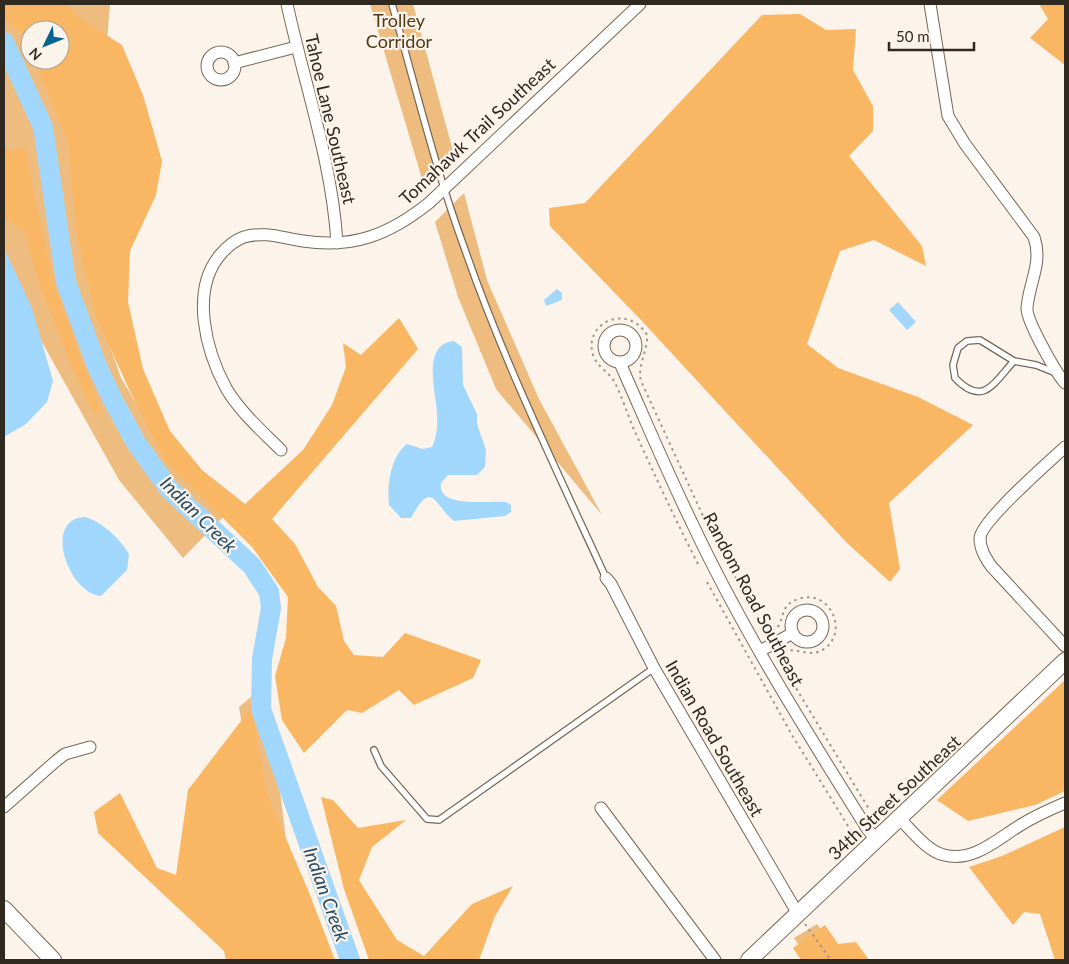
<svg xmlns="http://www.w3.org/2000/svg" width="1069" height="964" font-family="Lato,sans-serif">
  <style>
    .green { fill: #efbc80; fill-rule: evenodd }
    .forest { fill: #f9b663 }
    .water { fill: #a1d7fc }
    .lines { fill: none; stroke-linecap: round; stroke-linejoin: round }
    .river { stroke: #a1d7fc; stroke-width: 20 }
    .lane-casing { stroke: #786754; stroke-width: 8 }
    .street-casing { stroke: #786754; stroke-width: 13 }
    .secondary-casing { stroke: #786754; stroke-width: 18 }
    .path { stroke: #9e978e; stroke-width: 2; stroke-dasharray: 2.5 4; stroke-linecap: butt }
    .lane { stroke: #fff; stroke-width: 5.5 }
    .street { stroke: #fff; stroke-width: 11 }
    .secondary { stroke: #fff; stroke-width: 16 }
    .labels { text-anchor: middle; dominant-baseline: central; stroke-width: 4.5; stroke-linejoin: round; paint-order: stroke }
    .park-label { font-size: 18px; fill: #513613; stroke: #fcf4eb }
    .street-label { font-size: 18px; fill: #302920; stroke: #fcf4eb }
    .water-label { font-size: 19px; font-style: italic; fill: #254d67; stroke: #fcf4eb }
  </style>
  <rect width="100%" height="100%" fill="#fcf4eb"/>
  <g class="green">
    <path d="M4 4H110L88 282 121 378 171 460 223 517 183 558 119 480 4 274ZM30 30H60V60H30Z"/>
    <polygon points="370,4 413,4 456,162 425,189"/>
    <polygon points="464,193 487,280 539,399 602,515 496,389 458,297 435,222"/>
    <polygon points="267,684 294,906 272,912 239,707"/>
    <polygon points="817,924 842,960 809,960 794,938"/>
  </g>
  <g class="forest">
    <polygon points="4,4 65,4 81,19 122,45 143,95 162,161 156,195 130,251 128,302 143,369 170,431 202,470 245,504 303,450 332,405 346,367 343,343 361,355 399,318 418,349 272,519 295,544 318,587 336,606 344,641 354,655 383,657 405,633 481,660 473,678 414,705 399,690 362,713 347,710 304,753 282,720 275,676 286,638 288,597 252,547 165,460 127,385 96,316 77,236 68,141 34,60 60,60 60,30 30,30 30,50 23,34 4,18"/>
    <polygon points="1039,4 1065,4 1065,65 1030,38 1048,19"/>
    <polygon points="800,14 826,30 856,29 853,70 873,106 873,131 849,156 922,246 926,266 874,240 840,251 807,344 838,368 918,397 973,425 889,503 900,569 890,582 847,543 641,320 550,226 549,208 585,203 762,15"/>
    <polygon points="4,146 8,151 26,148 36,205 57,293 101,412 94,414 72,367 39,283 25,233 4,216"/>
    <polygon points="1065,680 1065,791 1035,805 968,821 937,800"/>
    <polygon points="251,708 267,794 308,890 335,960 226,960 224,951 98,833 94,812 120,793 157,868 176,875 188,790"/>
    <polygon points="321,797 333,800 358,828 406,820 372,847 359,880 397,940 424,956 472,904 513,886 495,916 479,960 369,960 344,889"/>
    <polygon points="1065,827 1065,960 1055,960 1040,914 1024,912 1013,925 969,867 1002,856"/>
    <polygon points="825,925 838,944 856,942 869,960 801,960 793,948"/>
  </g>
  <g class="water">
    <polygon points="4,248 32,308 53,381 47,402 26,424 4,437"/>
    <polygon points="557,289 562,293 562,300 546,306 544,300"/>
    <polygon points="898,302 916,322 907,330 889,310"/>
    <path d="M454 341 462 347 463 385 477 414V424L486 450 485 467 477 475H448L441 483C436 509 490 500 506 502L511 505V512L505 516 454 521C433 503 432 479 411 518H401L389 505C387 486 390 457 407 444L423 449 432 447C437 436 438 425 437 413 436 392 421 344 454 341Z"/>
    <path d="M84 517C99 519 123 541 129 555L127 570 101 596C69 594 42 520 84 517Z"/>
  </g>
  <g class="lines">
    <polyline class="river" points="4,42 43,127 66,282 97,366 112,398 135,441 169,489 252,566 269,592 271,608 262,659 261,709 350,960"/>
    <g class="lane-casing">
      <g id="lane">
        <path d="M392 4C415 85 435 168 464 247 503 360 556 469 606 578"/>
        <path d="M1014 361C993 384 983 407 955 378L953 365 958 348 967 341 980 340 1014 361 1036 365 1056 373"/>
        <polyline points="374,750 381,766 427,819 439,820 654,668"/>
      </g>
    </g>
    <g class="street-casing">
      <g id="street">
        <path d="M287 4C304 83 332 161 337 243"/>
        <path d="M930 4 948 116 965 144 1034 237C1043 263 1029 282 1027 308 1026 320 1056 373 1065 383"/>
        <circle cx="221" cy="66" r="14"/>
        <polyline points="234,63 296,47"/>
        <circle cx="620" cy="346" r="16"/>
        <path d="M620 363C644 417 667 472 693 525 743 631 806 731 868 830L877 840"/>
        <path d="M1065 447C1050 461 981 521 980 538 980 549 985 557 991 566L1065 646"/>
        <path d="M281 450C262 431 240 412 226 388 206 351 190 291 220 255 226 248 235 240 244 237 265 231 282 238 303 241 354 249 390 234 429 203L640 4"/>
        <polyline points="606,578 611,584 654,668 798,914"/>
        <circle cx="807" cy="626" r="16"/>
        <polyline points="760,651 793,633"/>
        <polyline points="4,807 56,761 65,754 90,747"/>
        <polyline points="601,808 715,960"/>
        <path d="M900 819C912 831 927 851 944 855 975 863 999 837 1024 823 1037 815 1051 809 1065 803"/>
      </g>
    </g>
    <g class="secondary-casing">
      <g id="secondary">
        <polyline points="4,909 53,960"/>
        <polyline points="749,960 1065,661"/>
      </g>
    </g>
    <g class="path">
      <path d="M698 564C676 521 656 478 636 434 628 417 623 398 614 381 608 371 597 367 593 355 583 322 628 303 647 335 648 351 637 366 641 381L703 516 766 635"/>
      <polyline points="707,582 792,735 856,839"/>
      <path d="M766 633C770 631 777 629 779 625 785 612 782 605 798 599 829 588 850 631 824 649 810 659 796 646 783 652"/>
      <polyline points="776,655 869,809"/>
      <polyline points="805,924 831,960"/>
    </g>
    <use href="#lane" class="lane"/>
    <use href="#street" class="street"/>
    <use href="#secondary" class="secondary"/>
  </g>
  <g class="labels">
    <g class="park-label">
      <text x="399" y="20">Trolley<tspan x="399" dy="21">Corridor</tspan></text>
    </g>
    <g class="street-label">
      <text transform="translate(331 119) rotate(77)">Tahoe Lane Southeast</text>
      <text transform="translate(477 131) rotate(-43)">Tomahawk Trail Southeast</text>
      <text transform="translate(754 599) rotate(62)">Random Road Southeast</text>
      <text transform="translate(715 738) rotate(60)">Indian Road Southeast</text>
      <text transform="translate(894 797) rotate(-43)">34th Street Southeast</text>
    </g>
    <g class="water-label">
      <text transform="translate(199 514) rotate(45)">Indian Creek</text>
      <text transform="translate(327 894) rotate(70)">Indian Creek</text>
    </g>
  </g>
  <rect width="1069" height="964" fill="none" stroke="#302920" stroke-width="10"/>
  <g transform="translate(45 45) rotate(227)"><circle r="24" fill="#fcf4eb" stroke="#aaa39a"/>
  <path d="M0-4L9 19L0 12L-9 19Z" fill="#016493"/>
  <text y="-8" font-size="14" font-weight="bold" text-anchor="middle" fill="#302920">N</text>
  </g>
  <path d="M889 42v8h85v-8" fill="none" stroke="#302920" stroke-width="2.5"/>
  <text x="896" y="42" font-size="15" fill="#302920" stroke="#fcf4eb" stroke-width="4" paint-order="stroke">50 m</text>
</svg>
